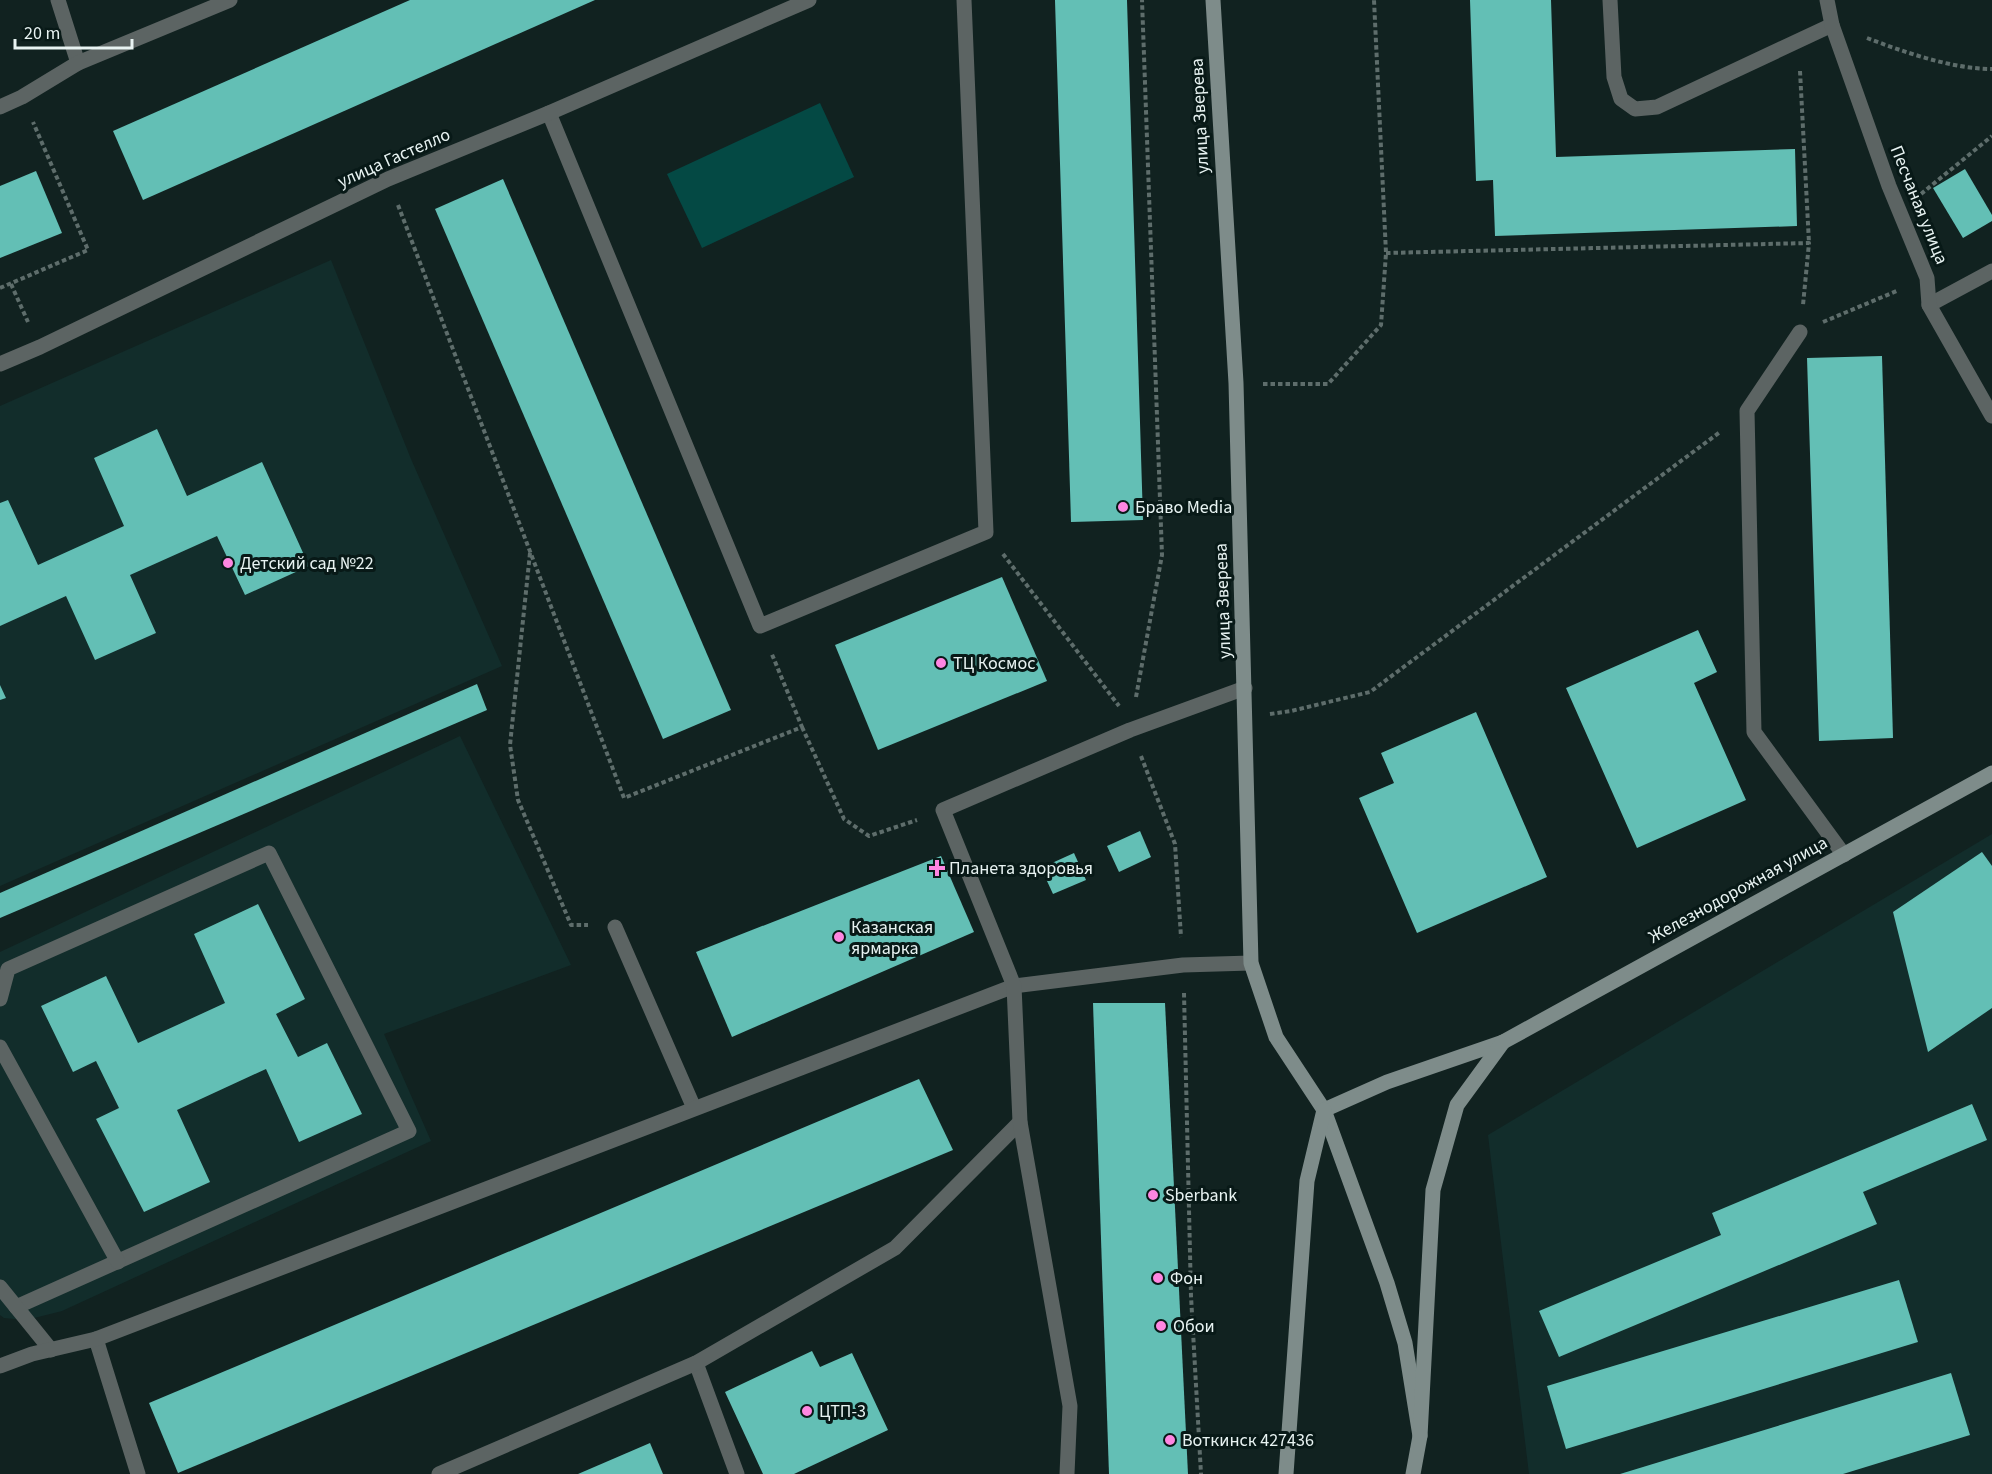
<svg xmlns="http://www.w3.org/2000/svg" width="1992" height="1474" font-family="'Source Sans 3',sans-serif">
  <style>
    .built { fill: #122d2b }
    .green { fill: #044944 }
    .building { fill: #63bfb5 }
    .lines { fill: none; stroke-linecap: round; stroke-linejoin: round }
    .path { stroke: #5e6d6b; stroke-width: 4; stroke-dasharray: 4.5 3; stroke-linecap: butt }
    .service { stroke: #5c6463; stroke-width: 15 }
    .minor { stroke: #5c6463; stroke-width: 15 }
    .secondary { stroke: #7e8c8a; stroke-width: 15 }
    .poi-dot { fill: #fe86e1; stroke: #081917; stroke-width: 2 }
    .labels { text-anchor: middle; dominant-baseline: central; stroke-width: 6; stroke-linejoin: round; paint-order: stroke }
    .street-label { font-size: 18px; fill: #e8f3f2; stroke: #081917 }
    .poi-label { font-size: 18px; fill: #e8f3f2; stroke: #081917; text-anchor: start }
  </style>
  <rect width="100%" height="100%" fill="#112220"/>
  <g class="built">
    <polygon points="331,260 411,459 502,666 0,886 0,406"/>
    <polygon points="460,736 571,965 384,1034 431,1141 62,1311 26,1320 4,1318 0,1315 0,952"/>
    <polygon points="1992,834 1992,1474 1529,1474 1488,1135"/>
  </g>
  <polygon class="green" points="820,103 854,177 702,248 667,174"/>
  <g class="building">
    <polygon points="410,0 595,0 143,200 113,131"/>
    <polygon points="1055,0 1127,0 1143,520 1071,522"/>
    <polygon points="1470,0 1551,0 1556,157 1795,149 1797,226 1495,236 1493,180 1476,181"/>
    <polygon points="1965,169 1992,215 1992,221 1963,238 1933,188"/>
    <polygon points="36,171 62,233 0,258 0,186"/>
    <polygon points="503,179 731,710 663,739 435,209"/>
    <polygon points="1882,356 1893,738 1819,741 1807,358"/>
    <polygon points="157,429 187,496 262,462 309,566 245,595 217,536 130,575 156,633 95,660 66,596 0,626 0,503 8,500 38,565 124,526 94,458"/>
    <polygon points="1002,577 1047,681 878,750 835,645"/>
    <polygon points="1698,630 1717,672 1694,683 1746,800 1637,848 1566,688"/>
    <polygon points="477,684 487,710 0,918 0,893"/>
    <polygon points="0,685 6,698 0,700"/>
    <polygon points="1476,712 1547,877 1417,933 1359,798 1394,783 1381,753"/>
    <polygon points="1140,831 1151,857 1119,872 1107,846"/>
    <polygon points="1982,852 1992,866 1992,1008 1928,1052 1893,912"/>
    <polygon points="1074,853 1086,880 1053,894 1041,868"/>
    <polygon points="941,856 974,932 732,1037 696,952"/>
    <polygon points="258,904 305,999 276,1014 298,1057 327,1043 362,1114 299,1142 266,1069 177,1110 210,1182 144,1212 96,1119 119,1108 96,1061 73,1072 41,1006 106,976 138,1043 225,1003 194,934"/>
    <polygon points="1093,1003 1165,1003 1188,1474 1109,1474"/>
    <polygon points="919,1079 953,1150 178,1473 149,1403"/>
    <polygon points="1972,1104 1987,1140 1863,1192 1877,1224 1559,1357 1539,1311 1721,1235 1712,1213"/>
    <polygon points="1899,1280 1918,1342 1566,1449 1547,1386"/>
    <polygon points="812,1351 820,1367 852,1353 888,1430 794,1474 763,1474 725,1392"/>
    <polygon points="1951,1373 1970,1435 1843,1474 1620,1474"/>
    <polygon points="650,1443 663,1474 578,1474"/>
  </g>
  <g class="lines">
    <g class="path">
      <path d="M1867 38C1904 52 1952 69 1992 69"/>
      <polyline points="1800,71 1809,243"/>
      <polyline points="1921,194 1992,136"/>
      <polyline points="398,205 624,798 802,727 771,652"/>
      <polyline points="1386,253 1809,243 1803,305"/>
      <polyline points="11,284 28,322"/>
      <polyline points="0,288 88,250 33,122"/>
      <polyline points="1823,322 1899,290"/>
      <polyline points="1263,384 1328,384 1381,325 1386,253 1374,0"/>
      <polyline points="530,553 510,745 518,800 571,925 588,925"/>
      <polyline points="1003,554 1119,706"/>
      <polyline points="1136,697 1162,555 1142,0"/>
      <polyline points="1270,714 1291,711 1370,692 1720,432"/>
      <polyline points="802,727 844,819 869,836 917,820"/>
      <polyline points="1141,756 1175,844 1181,937"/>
      <polyline points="1184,993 1191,1296 1201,1474"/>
    </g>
    <g class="service">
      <polyline points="58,0 78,63"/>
      <polyline points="1610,0 1614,77 1621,99 1635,109 1657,107 1832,25"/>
      <polyline points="0,107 22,97 78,63 230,0"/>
      <polyline points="549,113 760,626 986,532 964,0"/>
      <polyline points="1929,305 1992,271"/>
      <polyline points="1800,332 1747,411 1754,732 1844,855"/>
      <polyline points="615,927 694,1108"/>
      <polyline points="0,999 8,969 269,853 409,1131 16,1307"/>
      <polyline points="0,1047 118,1262"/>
      <polyline points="0,1287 51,1350"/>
      <polyline points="96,1339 138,1474"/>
      <polyline points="696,1363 737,1474"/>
      <polyline points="0,1366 32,1354 96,1339 1014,986 1183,965 1251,963"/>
      <polyline points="439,1474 696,1363 895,1248 1020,1122"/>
      <polyline points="1067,1474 1070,1406 1020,1122 1014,986 943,810 1130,730 1245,688"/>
    </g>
    <g class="minor">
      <polyline points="1827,0 1832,25 1889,186 1927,278 1929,305 1992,416"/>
      <polyline points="0,364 40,347 388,179 549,113 809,0"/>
    </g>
    <g class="secondary">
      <polyline points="1213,0 1236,383 1251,963 1276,1037 1324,1110 1387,1283 1405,1343 1420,1436"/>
      <polyline points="1324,1110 1387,1082 1503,1042 1992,773"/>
      <polyline points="1286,1474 1307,1181 1324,1110"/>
      <polyline points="1413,1474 1420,1436 1433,1190 1457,1105 1503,1042"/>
    </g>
  </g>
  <g class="poi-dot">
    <circle cx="1123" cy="507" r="6"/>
    <circle cx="228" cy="563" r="6"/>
    <circle cx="941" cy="663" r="6"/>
    <path d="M934 859h6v6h6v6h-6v6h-6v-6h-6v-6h6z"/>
    <circle cx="839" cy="937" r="6"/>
    <circle cx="1153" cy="1195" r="6"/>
    <circle cx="1158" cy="1278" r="6"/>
    <circle cx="1161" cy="1326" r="6"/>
    <circle cx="807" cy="1411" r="6"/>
    <circle cx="1170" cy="1440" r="6"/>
  </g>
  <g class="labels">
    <g class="street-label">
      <text transform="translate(1200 116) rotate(-93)">улица Зверева</text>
      <text transform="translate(394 158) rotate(-24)">улица Гастелло</text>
      <text transform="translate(1919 205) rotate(68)">Песчаная улица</text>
      <text transform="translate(1223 601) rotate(-92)">улица Зверева</text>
      <text transform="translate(1738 890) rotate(-29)">Железнодорожная улица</text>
    </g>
    <g class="poi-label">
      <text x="1135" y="507">Браво Media</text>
      <text x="240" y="563">Детский сад №22</text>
      <text x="953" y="663">ТЦ Космос</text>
      <text x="949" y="868">Планета здоровья</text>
      <text x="851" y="927">Казанская<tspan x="851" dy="21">ярмарка</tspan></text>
      <text x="1165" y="1195">Sberbank</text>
      <text x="1170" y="1278">Фон</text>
      <text x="1173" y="1326">Обои</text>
      <text x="819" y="1411">ЦТП-3</text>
      <text x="1182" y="1440">Воткинск 427436</text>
    </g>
  </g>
  <path d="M15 39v9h117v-9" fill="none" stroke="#e8f3f2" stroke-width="3"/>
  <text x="24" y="39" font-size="18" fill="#e8f3f2" stroke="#081917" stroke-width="4.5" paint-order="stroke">20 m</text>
</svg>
